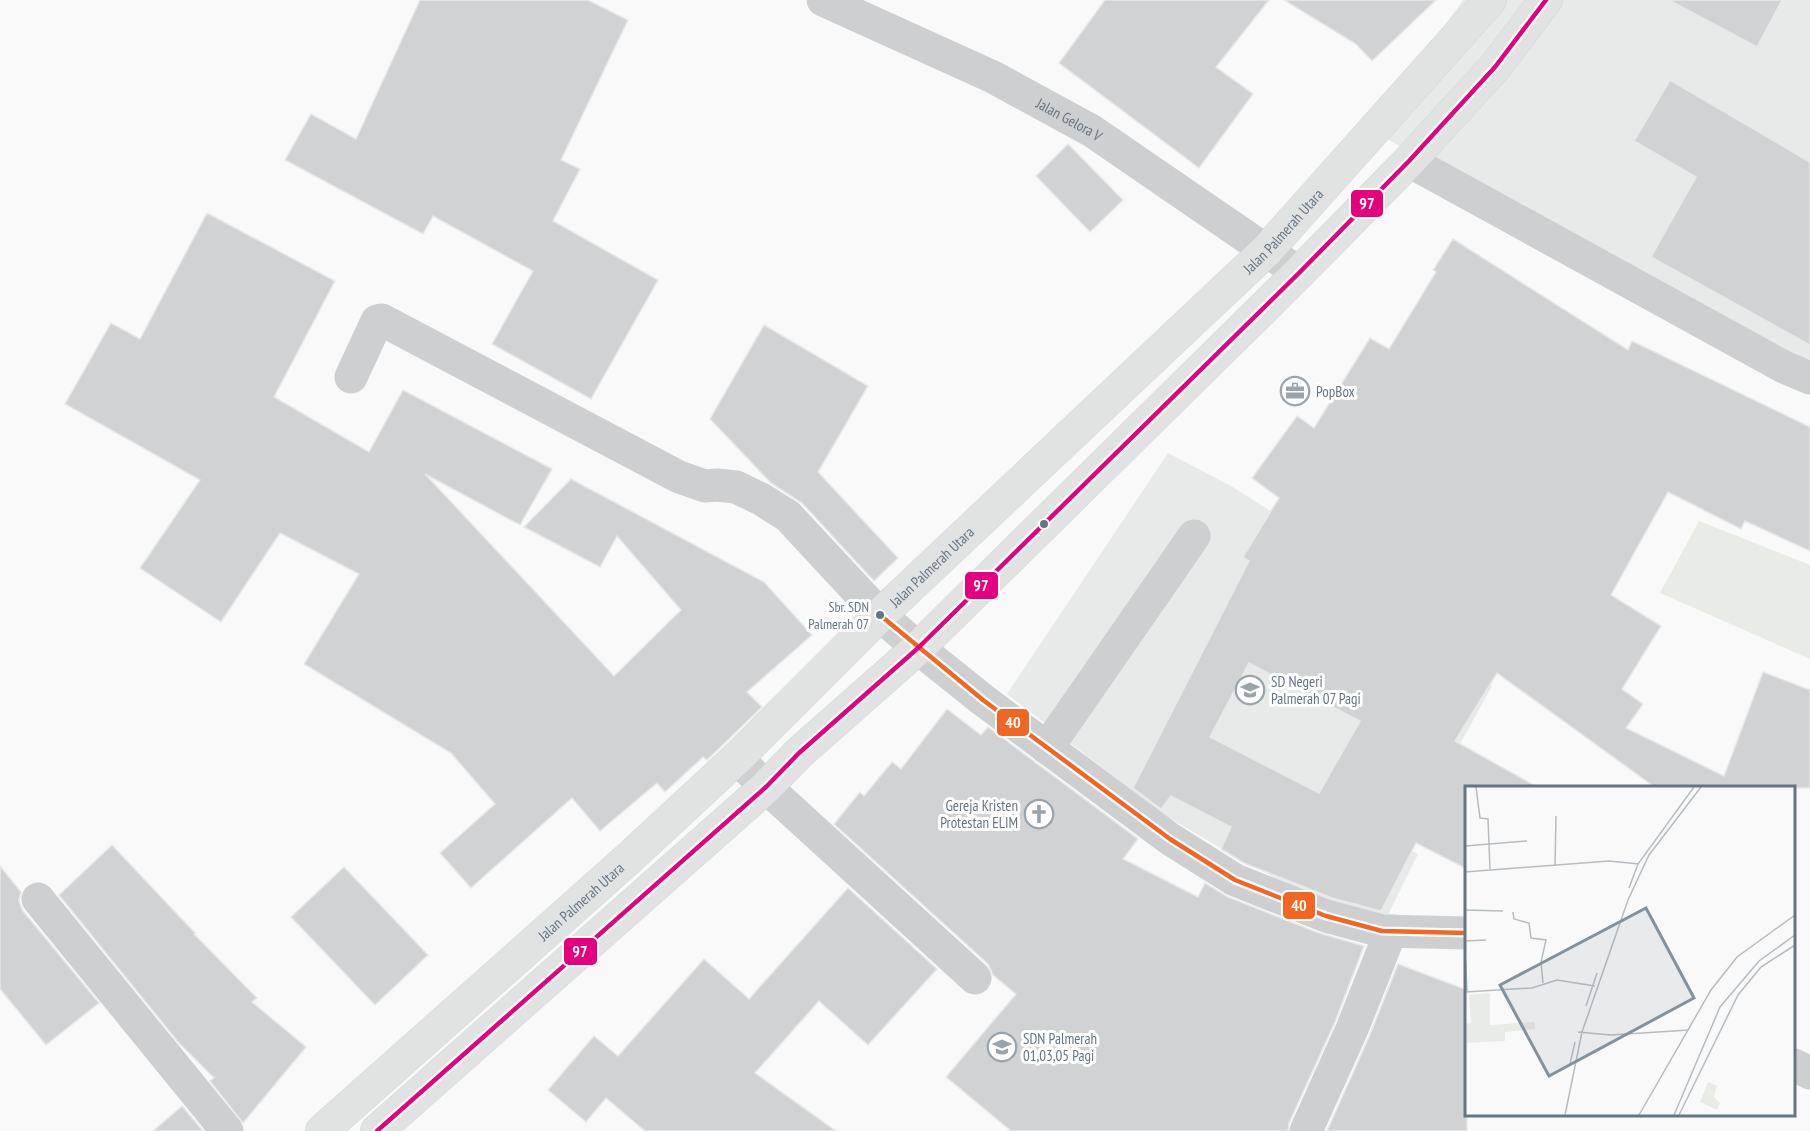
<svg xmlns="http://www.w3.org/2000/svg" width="1810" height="1131" font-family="'PT Sans Narrow',sans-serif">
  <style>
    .built { fill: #e8e9e9 }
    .green { fill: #e8ebe6 }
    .building { fill: #d0d2d3; stroke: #e8e8e8; stroke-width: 1.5; fill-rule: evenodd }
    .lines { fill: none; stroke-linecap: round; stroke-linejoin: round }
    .major-casing { stroke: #d5d6d7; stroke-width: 34 }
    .minor { stroke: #cecfd0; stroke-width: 33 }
    .major { stroke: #e1e2e2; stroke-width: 33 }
    .bus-1-casing { stroke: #fff; stroke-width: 9 }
    .bus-2-casing { stroke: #fff; stroke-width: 9 }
    .bus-1 { stroke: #f26522; stroke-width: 4.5 }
    .bus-2 { stroke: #e5007d; stroke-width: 4.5 }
    .bus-dot { fill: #657683; stroke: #fff; stroke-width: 2 }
    .labels { text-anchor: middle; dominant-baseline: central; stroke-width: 6; stroke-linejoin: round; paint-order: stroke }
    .bus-label { font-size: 14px; fill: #657683; stroke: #fff; text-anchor: end }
    .street-label { font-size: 15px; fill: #657683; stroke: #fff }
    .poi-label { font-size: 15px; fill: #657683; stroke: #fff; text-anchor: start }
    .inset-road { fill: none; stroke: #b5bdc3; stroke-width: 1.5 }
    .view { fill: #84929c; fill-opacity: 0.15; stroke: #84929c; stroke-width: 3 }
    .inset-edge { fill: none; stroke: #657683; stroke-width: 3 }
    .line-badge { stroke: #fff; stroke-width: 2 }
    .badge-label { font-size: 16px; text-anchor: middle; font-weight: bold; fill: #fff }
  </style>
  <rect width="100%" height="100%" fill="#f9f9f9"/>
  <g class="built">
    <polygon points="1463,0 1810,0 1810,366 1370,130"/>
    <polygon points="1168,453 1231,486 1363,569 1478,676 1492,686 1404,846 1418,854 1382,927 1253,867 1161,813 1007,694"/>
  </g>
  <polygon class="green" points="1699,521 1810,565 1810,659 1660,593"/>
  <g class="building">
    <polygon points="420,0 588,0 628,20 561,160 580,169 553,221 658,280 591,399 492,344 533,271 433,216 423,234 285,160 311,114 356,139"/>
    <polygon points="1105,0 1269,0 1216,67 1253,94 1199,168 1059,63"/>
    <polygon points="1284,0 1436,0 1372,61 1356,44"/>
    <polygon points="1669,0 1782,0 1757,47"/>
    <polygon points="1670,80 1810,162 1810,345 1651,257 1696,177 1634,141"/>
    <polygon points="1068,144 1123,200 1090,232 1036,176"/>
    <polygon points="207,213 335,281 274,397 369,452 403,390 552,469 520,525 425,474 614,676 681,610 617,536 600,567 524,527 571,479 764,582 812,635 747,692 762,707 707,760 703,757 665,792 657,783 600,831 572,798 471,888 440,853 495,804 451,753 304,664 359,574 280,533 221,622 140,568 200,480 65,404 111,323 140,339"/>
    <path d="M1453 239 1628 350 1632 341 1810 427V551L1745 521 1741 529 1668 492 1611 595 1661 626 1622 689 1643 704 1626 728 1724 776 1763 672 1810 690V788H1656L1497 673 1455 741 1539 788H1467V869L1416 843 1381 911 1332 898 1244 863 1221 849 1231 827 1171 796 1161 809 1133 788 1249 561 1243 557 1279 498 1252 478 1297 416 1314 428 1370 338 1389 349 1436 272 1433 270ZM1249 663 1360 721 1319 793 1210 737Z"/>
    <polygon points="764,325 868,386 818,472 898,558 874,581 802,503 771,483 710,419"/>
    <polygon points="947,709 981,735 988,727 1138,839 1123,859 1198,897 1205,883 1228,897 1319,933 1364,946 1335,1022 1289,1123 1288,1131 1011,1131 946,1077 1016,994 993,975 988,964 834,824 860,792 864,796 892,762 901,769"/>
    <polygon points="112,845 195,933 194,934 257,998 252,1002 306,1047 243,1123 210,1081 214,1078 179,1043 59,895"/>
    <polygon points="0,866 21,892 19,901 23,911 99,1003 46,1045 0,989"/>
    <polygon points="344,867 428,955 375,1005 291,917"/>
    <polygon points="848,888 937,969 868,1045 819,1001 755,1073 836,1131 645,1131 606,1098 586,1122 548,1090 594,1036 618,1056 704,959 749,999"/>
    <polygon points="1398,964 1467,990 1467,1131 1327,1131 1369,1037"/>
    <polygon points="182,1106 203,1131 153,1131"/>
  </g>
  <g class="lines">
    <g class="major-casing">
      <g id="major">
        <path id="s2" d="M322 1131 628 859 737 758 880 615 1267 250 1490 0"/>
        <polyline points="377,1131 766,787 799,753 918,648 1299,273 1409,161 1495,67 1546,0"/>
      </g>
    </g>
    <g class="minor">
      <path id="s1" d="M823 0 993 77 1092 131 1299 273"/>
      <polyline points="1409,161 1784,367 1810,378"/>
      <polyline points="351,377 377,321 382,320 679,477 705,486 717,485 736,487 761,499 788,516 880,615 918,648 983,700 1170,839 1235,880 1326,916 1382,931 1466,933"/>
      <polyline points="1047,748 1194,536"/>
      <polyline points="737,758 766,787 975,978"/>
      <polyline points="38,899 227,1131"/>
      <polyline points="1794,1065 1810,1073"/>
      <polyline points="1306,1131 1352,1029 1391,931"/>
    </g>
    <use href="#major" class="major"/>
    <g class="bus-1-casing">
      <polyline id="bus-1" points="880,615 983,700 1170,839 1235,880 1326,916 1382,931 1466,933"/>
    </g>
    <g class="bus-2-casing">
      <polyline id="bus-2" points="377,1131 766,787 799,753 918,648 1299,273 1409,161 1495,67 1546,0"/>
    </g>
    <use href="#bus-1" class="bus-1"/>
    <use href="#bus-2" class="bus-2"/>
  </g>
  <defs>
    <g id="office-ring" transform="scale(1.5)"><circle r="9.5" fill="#fff" stroke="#99a4ac" stroke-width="1.5"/><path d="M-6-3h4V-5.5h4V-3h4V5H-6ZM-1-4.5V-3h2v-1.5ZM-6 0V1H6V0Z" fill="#99a4ac"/></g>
    <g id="school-ring" transform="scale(1.5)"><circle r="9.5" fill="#fff" stroke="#99a4ac" stroke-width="1.5"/><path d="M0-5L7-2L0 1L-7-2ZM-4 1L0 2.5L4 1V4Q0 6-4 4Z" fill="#99a4ac"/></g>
    <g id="church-ring" transform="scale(1.5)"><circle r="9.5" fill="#fff" stroke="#99a4ac" stroke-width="1.5"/><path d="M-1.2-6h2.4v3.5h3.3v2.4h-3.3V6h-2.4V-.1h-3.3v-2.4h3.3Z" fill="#99a4ac"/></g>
  </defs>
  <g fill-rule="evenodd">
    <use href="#office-ring" x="1295" y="391"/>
    <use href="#school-ring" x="1250" y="690"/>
    <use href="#church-ring" x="1039" y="814"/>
    <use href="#school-ring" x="1002" y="1047"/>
  </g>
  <g class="bus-dot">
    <circle cx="1044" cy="524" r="5"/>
    <circle cx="880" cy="615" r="5"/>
  </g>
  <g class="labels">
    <g class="bus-label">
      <text x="869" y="607">Sbr. SDN<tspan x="869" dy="17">Palmerah 07</tspan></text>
    </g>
    <g class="street-label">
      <text stroke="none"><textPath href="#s1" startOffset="274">Jalan Gelora V</textPath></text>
      <text stroke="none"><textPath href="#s2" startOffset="1317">Jalan Palmerah Utara</textPath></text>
      <text stroke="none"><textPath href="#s2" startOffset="831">Jalan Palmerah Utara</textPath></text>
      <text stroke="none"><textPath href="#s2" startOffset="346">Jalan Palmerah Utara</textPath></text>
    </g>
    <g class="poi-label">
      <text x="1316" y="391">PopBox</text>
      <text x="1271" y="681">SD Negeri<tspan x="1271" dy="17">Palmerah 07 Pagi</tspan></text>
      <text x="1018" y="805" text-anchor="end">Gereja Kristen<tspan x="1018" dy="17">Protestan ELIM</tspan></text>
      <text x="1023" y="1038">SDN Palmerah<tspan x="1023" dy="17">01,03,05 Pagi</tspan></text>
    </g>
  </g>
  <g transform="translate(1465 786)">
    <rect width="330" height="330" fill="#f9f9f9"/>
    <path d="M25 207V239L70 236V243L40 246V255L0 257V238L6 237 4 209ZM243 296 252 300 249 311 255 317 252 324 235 316Z" fill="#e8ebe6"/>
    <path class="inset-road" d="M11 1 15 32 23 33 25 83M0 60 62 55M90 79 91 30M0 86 144 75 174 78M164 102 173 78 229 1M0 124 38 125M48 126 49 133 64 137 66 152 81 154 76 176 78 197M0 155 21 154M0 165 2 205M0 206 67 202 92 194 130 200M121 220 132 187M113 246 146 249 224 244M105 278 110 256M100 329 117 246 163 114 184 69 236 1M174 329 246 204 272 171 330 129M209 329 255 221 294 175 330 149M214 329 273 209 296 181 330 159"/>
    <path class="view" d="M181 122 229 212 84 290 35 199Z"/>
    <rect width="330" height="330" class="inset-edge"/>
  </g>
  <g class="line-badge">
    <rect x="1350" y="189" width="34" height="29" rx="6" fill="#e5007d"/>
    <rect x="964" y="571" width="35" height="29" rx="6" fill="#e5007d"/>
    <rect x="996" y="708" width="34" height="29" rx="6" fill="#f26522"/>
    <rect x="1282" y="891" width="34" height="29" rx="6" fill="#f26522"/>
    <rect x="563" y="937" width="35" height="29" rx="6" fill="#e5007d"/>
  </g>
  <g class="badge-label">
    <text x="1367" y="209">97</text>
    <text x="981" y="591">97</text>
    <text x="1013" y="728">40</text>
    <text x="1299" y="911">40</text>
    <text x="580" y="957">97</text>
  </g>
</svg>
